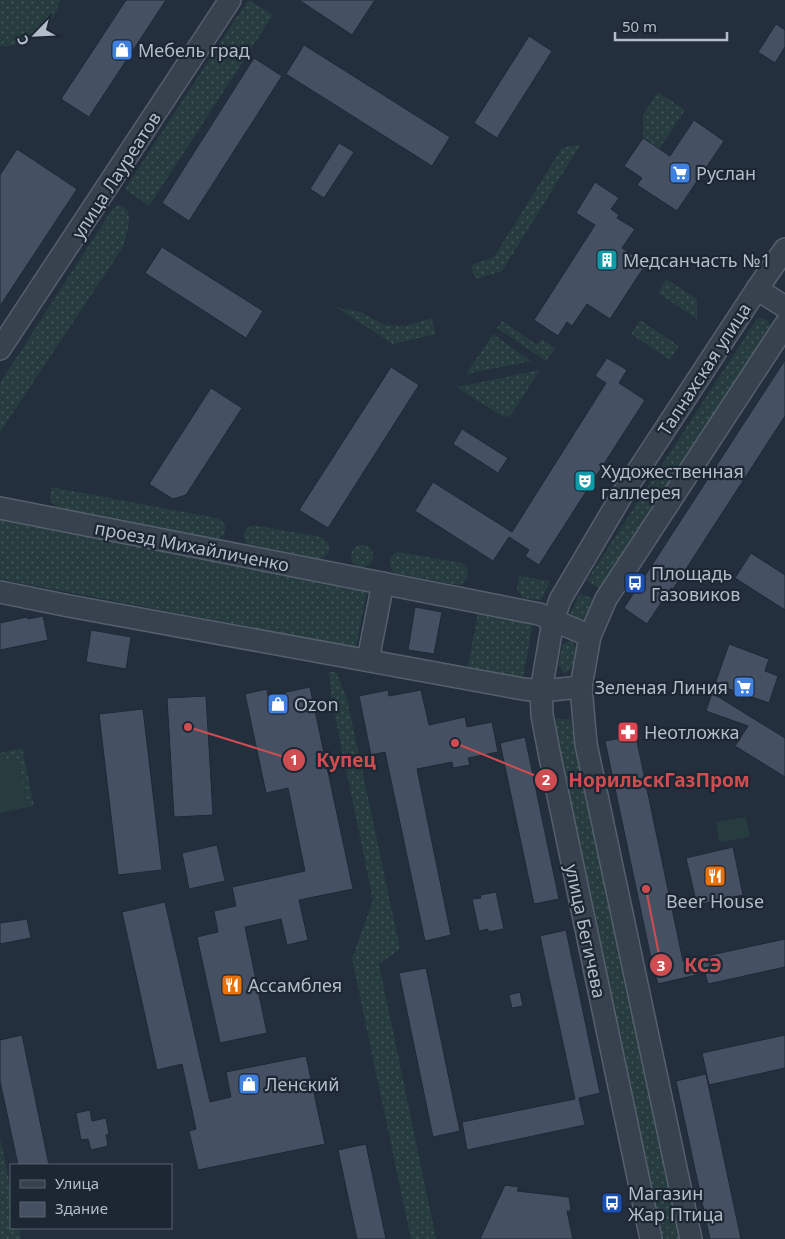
<svg xmlns="http://www.w3.org/2000/svg" width="785" height="1239" font-family="'Noto Sans',sans-serif">
  <style>
    .grass { fill: url(#grass-dots) }
    .park { fill: #263c3f }
    .building { fill: #455162; stroke: #1f2835 }
    .lines { fill: none; stroke-linecap: round; stroke-linejoin: round }
    .minor-casing { stroke: #565f6c; stroke-width: 24 }
    .minor { stroke: #38414e; stroke-width: 21 }
    .labels { text-anchor: middle; dominant-baseline: central; stroke-width: 4.5; stroke-linejoin: round; paint-order: stroke }
    .poi-label { font-size: 18px; fill: #b4bcc9; stroke: #1d2633; text-anchor: start }
    .street-label { font-size: 18px; fill: #b4bcc9; stroke: #1d2633 }
    .leader { fill: none; stroke: #ce4d50; stroke-width: 2 }
    .callout-dot { fill: #ce4d50; stroke: #1d2633; stroke-width: 2 }
    .mark-label { font-size: 15px; text-anchor: middle; font-weight: bold; fill: #fff }
    .callout-label { font-size: 19px; text-anchor: middle; font-weight: bold; fill: #ce4d50; stroke: #1d2633; stroke-width: 4.5; stroke-linejoin: round; paint-order: stroke }
  </style>
  <defs>
    <pattern id="grass-dots" width="8" height="8" patternUnits="userSpaceOnUse" patternTransform="scale(1.25)"><rect width="8" height="8" fill="#263c3f"/><path d="M2 2h.1M6 6h.1" fill="none" stroke="#435659" stroke-width="1.8" stroke-linecap="round"/></pattern>
  </defs>
  <rect width="100%" height="100%" fill="#242f3e"/>
  <g class="grass">
    <path d="M0 0H60C58 5 57 11 54 16 44 33 20 49 0 46Z"/>
    <polygon points="248,0 273,15 149,206 125,189"/>
    <polygon points="658,92 685,110 659,149 643,138 643,115"/>
    <polygon points="581,144 502,271 475,279 471,265 494,257 562,148"/>
    <path d="M119 205C137 209 126 234 123 247L0 432V383L113 208Z"/>
    <polygon points="666,279 697,299 697,319 658,293"/>
    <polygon points="336,307 360,312 385,325 406,326 431,318 436,334 393,344"/>
    <polygon points="763,318 768,321 770,328 600,589 587,580 757,319"/>
    <polygon points="640,320 679,346 670,360 631,334"/>
    <polygon points="502,321 537,345 542,339 555,348 546,361 497,328"/>
    <polygon points="493,334 531,361 466,374"/>
    <polygon points="540,370 510,416 503,417 457,387"/>
    <polygon points="51,487 216,518 220,519 225,525 225,533 220,538 212,539 59,509 50,501"/>
    <polygon points="0,520 367,590 356,647 0,579"/>
    <path d="M253 525 321 537C333 543 331 557 318 559L249 545 246 543 243 535 247 528Z"/>
    <circle cx="362" cy="556" r="11"/>
    <path d="M398 552 462 563 468 570 467 578 462 584 458 585 395 573C387 566 388 556 398 552Z"/>
    <polygon points="519,576 550,581 541,600 523,598 517,589"/>
    <polygon points="580,593 594,599 584,623 569,617"/>
    <polygon points="478,612 533,621 523,678 468,668"/>
    <path d="M571 641 577 648C575 658 575 671 564 673L558 665 563 644Z"/>
    <polygon points="329,672 336,672 347,699 400,949 379,964 436,1239 411,1239 352,959 373,900 332,702"/>
    <polygon points="555,719 571,719 572,730 680,1239 663,1239 556,734"/>
    <polygon points="22,748 34,806 28,807 17,758 0,762 0,753"/>
    <polygon points="0,1137 11,1191 11,1228 19,1228 21,1239 0,1239"/>
  </g>
  <g class="park">
    <polygon points="17,758 28,807 0,813 0,762"/>
    <polygon points="746,817 750,837 719,842 716,822"/>
  </g>
  <g class="building">
    <polygon points="126,0 166,0 89,117 61,99"/>
    <polygon points="299,0 375,0 352,35"/>
    <polygon points="776,24 785,30 785,47 775,63 758,52"/>
    <polygon points="529,36 552,51 497,138 474,123"/>
    <polygon points="304,45 450,137 432,166 286,74"/>
    <polygon points="254,58 282,76 189,221 162,203"/>
    <polygon points="694,120 724,141 677,211 637,185 642,178 624,166 643,138 670,156"/>
    <polygon points="339,143 354,152 324,198 310,189"/>
    <polygon points="17,149 77,189 0,306 0,175"/>
    <polygon points="595,182 619,198 611,209 619,215 617,218 635,229 622,248 646,264 610,319 587,304 572,326 567,322 558,336 534,320 595,225 576,213"/>
    <polygon points="162,247 263,311 246,338 145,273"/>
    <polygon points="607,358 627,370 619,383 645,400 539,565 525,556 529,550 509,537 493,561 415,511 433,482 512,532 606,383 595,376"/>
    <polygon points="785,360 785,416 673,589 671,588 647,624 624,608"/>
    <polygon points="391,367 419,385 328,528 299,510"/>
    <polygon points="211,388 242,408 186,495 173,499 149,484"/>
    <polygon points="462,429 508,458 498,473 453,444"/>
    <polygon points="751,553 785,575 785,610 735,578"/>
    <polygon points="415,607 442,612 434,654 408,650"/>
    <polygon points="43,616 48,640 0,650 0,623 27,617 28,619"/>
    <polygon points="91,630 131,637 126,669 86,662"/>
    <polygon points="729,644 769,659 765,671 778,676 769,703 715,684"/>
    <polygon points="310,687 353,889 299,900 308,940 287,945 281,919 245,927 267,1033 220,1043 197,937 218,932 214,911 236,906 232,887 305,871 288,788 266,793 245,694 267,689 268,696"/>
    <polygon points="388,690 389,696 421,690 429,725 465,717 467,727 492,722 498,752 468,758 470,765 453,768 452,762 417,769 451,935 425,941 385,752 371,755 359,696"/>
    <polygon points="712,693 785,738 785,777 735,746 748,726 706,711"/>
    <polygon points="206,696 213,815 174,817 167,698"/>
    <polygon points="143,709 162,870 118,875 99,714"/>
    <polygon points="634,727 683,961 785,939 785,967 708,984 705,973 658,984 653,968 605,741 622,738 620,730"/>
    <polygon points="525,737 559,899 534,904 500,743"/>
    <polygon points="217,845 225,881 189,889 182,853"/>
    <polygon points="733,847 743,895 697,905 686,858"/>
    <polygon points="496,892 504,929 488,932 488,929 479,931 472,899 481,898 480,895"/>
    <polygon points="165,902 210,1102 231,1097 226,1072 306,1056 325,1144 198,1170 189,1131 196,1129 182,1064 157,1070 122,912"/>
    <polygon points="27,919 31,938 0,944 0,923"/>
    <polygon points="566,930 600,1093 579,1098 585,1125 467,1150 462,1122 575,1099 540,936"/>
    <polygon points="426,968 460,1131 433,1137 399,973"/>
    <polygon points="520,992 523,1006 512,1008 509,995"/>
    <polygon points="22,1035 49,1165 18,1165 0,1081 0,1040"/>
    <polygon points="785,1035 785,1068 709,1085 702,1053"/>
    <polygon points="706,1074 741,1239 710,1239 676,1081"/>
    <polygon points="90,1110 92,1121 106,1118 109,1134 106,1135 108,1146 91,1150 88,1139 81,1140 76,1113"/>
    <polygon points="366,1144 386,1239 357,1239 338,1150"/>
    <polygon points="505,1185 519,1187 517,1191 569,1197 571,1211 567,1211 573,1239 480,1239"/>
  </g>
  <g class="lines">
    <g class="minor-casing">
      <g id="minor">
        <polyline points="757,289 785,307"/>
        <polyline points="0,349 230,0"/>
        <polyline points="0,508 539,614 590,636"/>
        <polyline points="0,592 69,606 523,689 541,691 581,687"/>
        <polyline points="368,660 383,583"/>
        <polyline points="651,1239 549,752 542,715 541,691 553,621 560,600 622,495 757,289 785,249"/>
        <polyline points="691,1239 586,744 581,687 590,636 606,599 785,325"/>
      </g>
    </g>
    <use href="#minor" class="minor"/>
  </g>
  <defs>
    <g id="shop-square" transform="scale(1.125)"><rect x="-9" y="-9" width="18" height="18" rx="4" fill="#3f7fe0" stroke="#1d2633"/><path d="M-5-2.5h2.3a2.7 3.5 0 0 1 5.4 0H5L5.5 6h-11ZM-1.5-2.5h3a1.5 2.3 0 0 0-3 0Z" fill="#fff"/></g>
    <g id="supermarket-square" transform="scale(1.125)"><rect x="-9" y="-9" width="18" height="18" rx="4" fill="#3f7fe0" stroke="#1d2633"/><path d="M-6-5.5h2.5l.6 2H6L4.5 2H-2.5L-4.4-4H-6ZM-1.5 3.2a1.3 1.3 0 1 0 .1 0ZM3 3.2a1.3 1.3 0 1 0 .1 0Z" fill="#fff"/></g>
    <g id="building-square" transform="scale(1.125)"><rect x="-9" y="-9" width="18" height="18" rx="4" fill="#0f9aa8" stroke="#1d2633"/><path d="M-4-6H4V6H1V3H-1V6H-4ZM-2.5-4.3h1.7v1.8h-1.7ZM.8-4.3h1.7v1.8H.8ZM-2.5-1h1.7V.8h-1.7ZM.8-1h1.7V.8H.8Z" fill="#fff"/></g>
    <g id="theatre-square" transform="scale(1.125)"><rect x="-9" y="-9" width="18" height="18" rx="4" fill="#0f9aa8" stroke="#1d2633"/><path d="M-5-5.5Q0-4 5-5.5V0Q5 5 0 6Q-5 5-5 0ZM-3.3-2.5H-1v1.5H-3.3ZM1-2.5H3.3v1.5H1ZM-2.8 1Q0 5.5 2.8 1Z" fill="#fff"/></g>
    <g id="bus-square" transform="scale(1.125)"><rect x="-9" y="-9" width="18" height="18" rx="4" fill="#1a4fb4" stroke="#1d2633"/><path d="M-5-6H5V4H4V6H2V4H-2V6H-4V4H-5ZM-3.5-4V0h7V-4ZM-3.5 1.2v1.5H-2V1.2ZM2 1.2v1.5H3.5V1.2Z" fill="#fff"/></g>
    <g id="pharmacy-square" transform="scale(1.125)"><rect x="-9" y="-9" width="18" height="18" rx="4" fill="#e0444e" stroke="#1d2633"/><path d="M-2-6h4v4h4v4h-4v4h-4v-4h-4v-4h4Z" fill="#fff"/></g>
    <g id="restaurant-square" transform="scale(1.125)"><rect x="-9" y="-9" width="18" height="18" rx="4" fill="#e8710a" stroke="#1d2633"/><path d="M-5-6h1v4h1v-4h1v4h1v-4h1v5L-1.5 .5V6h-2V.5L-5-1ZM5-6V6H3V1.5H1.5Q1.5-4 5-6Z" fill="#fff"/></g>
  </defs>
  <g fill-rule="evenodd">
    <use href="#shop-square" x="122" y="50"/>
    <use href="#supermarket-square" x="680" y="173"/>
    <use href="#building-square" x="607" y="260"/>
    <use href="#theatre-square" x="585" y="481"/>
    <use href="#bus-square" x="635" y="583"/>
    <use href="#supermarket-square" x="744" y="687"/>
    <use href="#shop-square" x="278" y="704"/>
    <use href="#pharmacy-square" x="628" y="732"/>
    <use href="#restaurant-square" x="715" y="876"/>
    <use href="#restaurant-square" x="232" y="985"/>
    <use href="#shop-square" x="249" y="1084"/>
    <use href="#bus-square" x="612" y="1203"/>
  </g>
  <g class="labels">
    <g class="poi-label">
      <text x="138" y="50">Мебель град</text>
      <text x="696" y="173">Руслан</text>
      <text x="623" y="260">Медсанчасть №1</text>
      <text x="601" y="471">Художественная<tspan x="601" dy="21">галлерея</tspan></text>
      <text x="651" y="573">Площадь<tspan x="651" dy="21">Газовиков</tspan></text>
      <text x="728" y="687" text-anchor="end">Зеленая Линия</text>
      <text x="294" y="704">Ozon</text>
      <text x="644" y="732">Неотложка</text>
      <text x="715" y="901" text-anchor="middle">Beer House</text>
      <text x="248" y="985">Ассамблея</text>
      <text x="265" y="1084">Ленский</text>
      <text x="628" y="1193">Магазин<tspan x="628" dy="21">Жар Птица</tspan></text>
    </g>
    <g class="street-label">
      <text transform="translate(116 175) rotate(-57)">улица Лауреатов</text>
      <text transform="translate(704 369) rotate(-57)">Талнахская улица</text>
      <text transform="translate(192 546) rotate(11)">проезд Михайличенко</text>
      <text transform="translate(586 931) rotate(78)">улица Бегичева</text>
    </g>
  </g>
  <path class="leader" d="M188 727L294 760M455 743L546 780M646 889L661 965"/>
  <g class="callout-dot">
    <circle cx="188" cy="727" r="5"/>
    <circle cx="455" cy="743" r="5"/>
    <circle cx="646" cy="889" r="5"/>
    <circle cx="294" cy="760" r="12"/>
    <circle cx="546" cy="780" r="12"/>
    <circle cx="661" cy="965" r="12"/>
  </g>
  <g class="mark-label">
    <text x="294" y="765">1</text>
    <text x="546" y="785">2</text>
    <text x="661" y="971">3</text>
  </g>
  <g class="callout-label">
    <text x="346" y="767">Купец</text>
    <text x="659" y="787">НорильскГазПром</text>
    <text x="703" y="972">КСЭ</text>
  </g>
  <rect x="10" y="1164" width="162" height="65" fill="#1d2633" stroke="#59626f"/>
  <rect x="20" y="1180" width="25" height="8" fill="#38414e" stroke="#59626f"/>
  <text x="55" y="1189" font-size="15" fill="#b4bcc9">Улица</text>
  <rect x="20" y="1202" width="25" height="15" fill="#455162" stroke="#59626f"/>
  <text x="55" y="1214" font-size="15" fill="#b4bcc9">Здание</text>
  <g transform="translate(35 35) rotate(246)" stroke="#1d2633" stroke-width="4" paint-order="stroke">
  <path d="M0-4L9 19L0 12L-9 19Z" fill="#b4bcc9"/>
  <text y="-8" font-size="14" font-weight="bold" text-anchor="middle" fill="#b4bcc9">С</text>
  </g>
  <path d="M615 32v8h112v-8" fill="none" stroke="#b4bcc9" stroke-width="2.5"/>
  <text x="622" y="32" font-size="15" fill="#b4bcc9" stroke="#1d2633" stroke-width="4" paint-order="stroke">50 m</text>
</svg>
